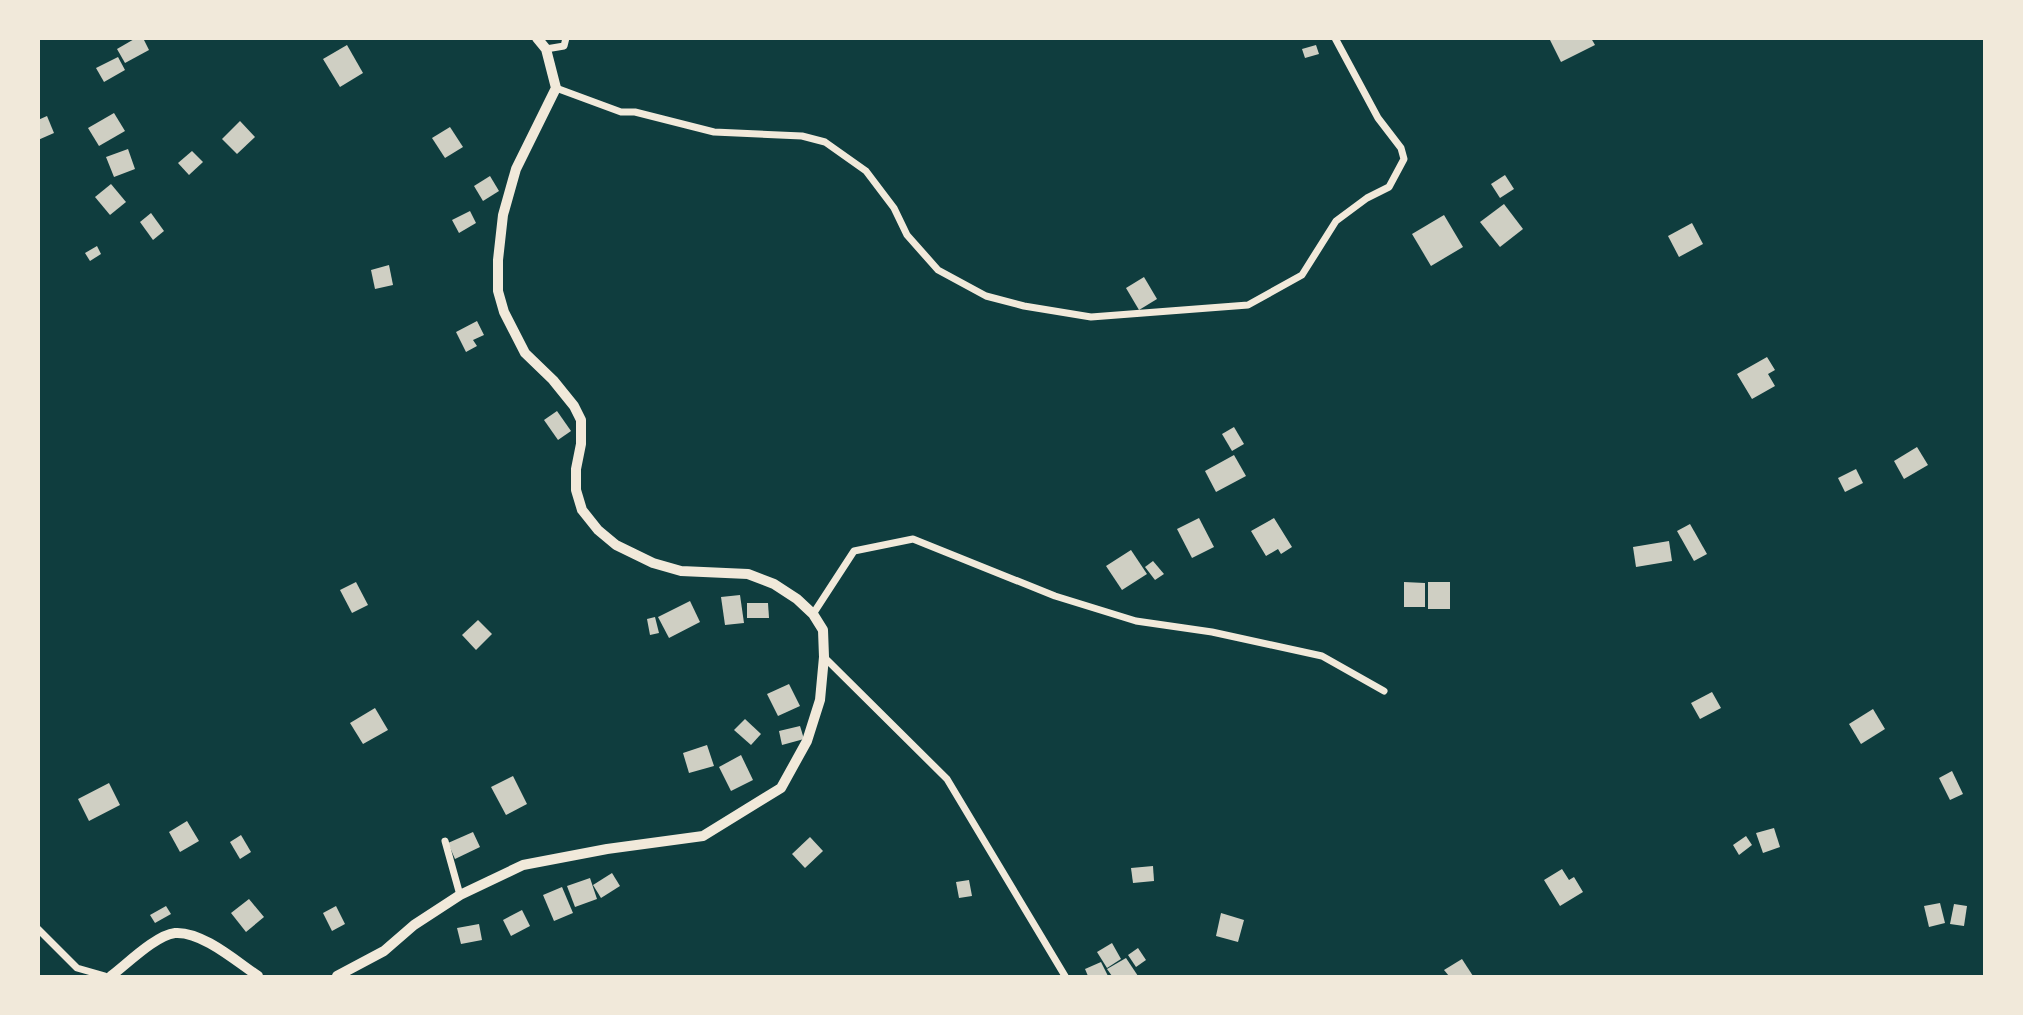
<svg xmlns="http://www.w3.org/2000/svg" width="2023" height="1015" font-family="Lato,sans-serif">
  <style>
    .building { fill: #cfcfc3 }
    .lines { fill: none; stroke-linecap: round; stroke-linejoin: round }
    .minor { stroke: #f1e9da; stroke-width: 7 }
    .secondary { stroke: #f1e9da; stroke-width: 10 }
  </style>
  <rect width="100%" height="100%" fill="#0f3d3e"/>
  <g class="building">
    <polygon points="136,38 143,38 149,50 125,63 117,49"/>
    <polygon points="1552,38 1591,38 1595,45 1561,62 1550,40"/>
    <polygon points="347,45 363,73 340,87 323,59"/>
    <polygon points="1316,45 1319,54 1305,58 1302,49"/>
    <polygon points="118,57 125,70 104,82 96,68"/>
    <polygon points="114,113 125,131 99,146 88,128"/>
    <polygon points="47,116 54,133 38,140 38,120"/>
    <polygon points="240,121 255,137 237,154 222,139"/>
    <polygon points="450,127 463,147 445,158 432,138"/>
    <polygon points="128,149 135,169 114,177 106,157"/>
    <polygon points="192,151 203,162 189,175 178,163"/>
    <polygon points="1505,175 1514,189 1500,198 1491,184"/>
    <polygon points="490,176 499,191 483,201 474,186"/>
    <polygon points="111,184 126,202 110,215 95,197"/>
    <polygon points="1504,204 1523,229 1500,247 1480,222"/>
    <polygon points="470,211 476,223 459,233 452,220"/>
    <polygon points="151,213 164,231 153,240 140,222"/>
    <polygon points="1444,215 1463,247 1431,266 1412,234"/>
    <polygon points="1692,223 1703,244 1679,257 1668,236"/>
    <polygon points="97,246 101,254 90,261 85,253"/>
    <polygon points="389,265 393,285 375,289 371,270"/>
    <polygon points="1144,277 1157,299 1139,310 1126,288"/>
    <polygon points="477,321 484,335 473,340 477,346 466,352 456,332"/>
    <polygon points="1767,357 1775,370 1768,374 1775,386 1752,399 1737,374"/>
    <polygon points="557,411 571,431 558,440 544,420"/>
    <polygon points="1234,427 1244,444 1232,451 1222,434"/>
    <polygon points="1917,447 1928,465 1904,479 1894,461"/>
    <polygon points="1234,455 1246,476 1216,492 1205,471"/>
    <polygon points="1856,469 1863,483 1845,492 1838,478"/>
    <polygon points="1199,518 1214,547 1192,558 1177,529"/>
    <polygon points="1274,518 1292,547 1281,554 1278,549 1266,556 1251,531"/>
    <polygon points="1690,524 1707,554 1694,561 1677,531"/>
    <polygon points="1669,541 1672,561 1636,567 1633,547"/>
    <polygon points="1131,550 1147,574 1122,590 1106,566"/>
    <polygon points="1153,561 1164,574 1155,580 1145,567"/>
    <polygon points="356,582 368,605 352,613 340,590"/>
    <polygon points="1404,582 1425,583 1425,607 1404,607"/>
    <rect x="1428" y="582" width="22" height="27"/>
    <polygon points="740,595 744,623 725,625 721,597"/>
    <polygon points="690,601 700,622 669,638 658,617"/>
    <polygon points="747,603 768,603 769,618 747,618"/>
    <polygon points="655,617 659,633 650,635 647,619"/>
    <polygon points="478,620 492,634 476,650 462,635"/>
    <polygon points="789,684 800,706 778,716 767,694"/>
    <polygon points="1712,692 1721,708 1700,719 1691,703"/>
    <polygon points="375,708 388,730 363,744 350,723"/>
    <polygon points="1873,709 1885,729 1861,744 1849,724"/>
    <polygon points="745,719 761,734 751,745 734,730"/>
    <polygon points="800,726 804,739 782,745 779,731"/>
    <polygon points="707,745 714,766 689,773 683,753"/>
    <polygon points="741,755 753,780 731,791 719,767"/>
    <polygon points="1952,771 1963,794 1950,800 1939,778"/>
    <polygon points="513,776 527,804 506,815 491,787"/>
    <polygon points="109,783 120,805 89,821 78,799"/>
    <polygon points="187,821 199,841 180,852 169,832"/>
    <polygon points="1774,828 1780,847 1763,853 1756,833"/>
    <polygon points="473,832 480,847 455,859 448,843"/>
    <polygon points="241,835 251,852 240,859 230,842"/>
    <polygon points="1746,836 1752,845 1739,855 1733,845"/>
    <polygon points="810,837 823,851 805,868 792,854"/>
    <polygon points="1153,866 1154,881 1133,883 1131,868"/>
    <polygon points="1562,869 1569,880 1574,877 1583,892 1560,906 1544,880"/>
    <polygon points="612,873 620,886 601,898 593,885"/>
    <polygon points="590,878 597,899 575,907 567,886"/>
    <polygon points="969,880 972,896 959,898 956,882"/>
    <polygon points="562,887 573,913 554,921 543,895"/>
    <polygon points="249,899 264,917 246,932 231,913"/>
    <polygon points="1940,903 1945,923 1929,927 1924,906"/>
    <polygon points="1954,904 1967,906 1964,926 1950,924"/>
    <polygon points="166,906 171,914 155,923 150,915"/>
    <polygon points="336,906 345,924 332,931 323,913"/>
    <polygon points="522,910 530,926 511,936 503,920"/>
    <polygon points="1221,913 1244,920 1238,942 1216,936"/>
    <polygon points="479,924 482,940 461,944 457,928"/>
    <polygon points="1112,943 1121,959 1107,968 1097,952"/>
    <polygon points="1138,948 1146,960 1136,967 1128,955"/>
    <polygon points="1126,958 1138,976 1112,976 1107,969"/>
    <polygon points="1462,959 1473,976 1449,976 1444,970"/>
    <polygon points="1101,962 1108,976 1088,976 1085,969"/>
  </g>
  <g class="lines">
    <g class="minor">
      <polyline points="546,49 564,46 566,38"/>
      <polyline points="556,88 621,112 635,112 714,132 802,136 825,142 866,171 894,208 907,235 938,270 986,296 1024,306 1091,317 1248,305 1302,275 1336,221 1367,198 1389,187 1404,159 1401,148 1378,118 1335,38"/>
      <polyline points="813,614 854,551 913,539 1055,596 1136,621 1212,632 1322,656 1384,691"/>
      <polyline points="824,657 947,779 1065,976"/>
      <polyline points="445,841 460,895"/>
      <polyline points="38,929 77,968 105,976"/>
    </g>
    <g class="secondary">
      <path d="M111 976C127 964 156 935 175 933 202 931 237 962 258 976"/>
      <polyline points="337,976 384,951 414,925 460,895 523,865 607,849 703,836 781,788 807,741 820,700 824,657 823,630 813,614 797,599 774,584 748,574 681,571 653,563 616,545 598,530 582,510 576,490 576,469 581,444 581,420 574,406 553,380 525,353 504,312 498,291 498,260 503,215 516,169 556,88 546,49 537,38"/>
    </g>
  </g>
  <rect width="2023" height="1015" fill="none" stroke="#f1e9da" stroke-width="80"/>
</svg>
